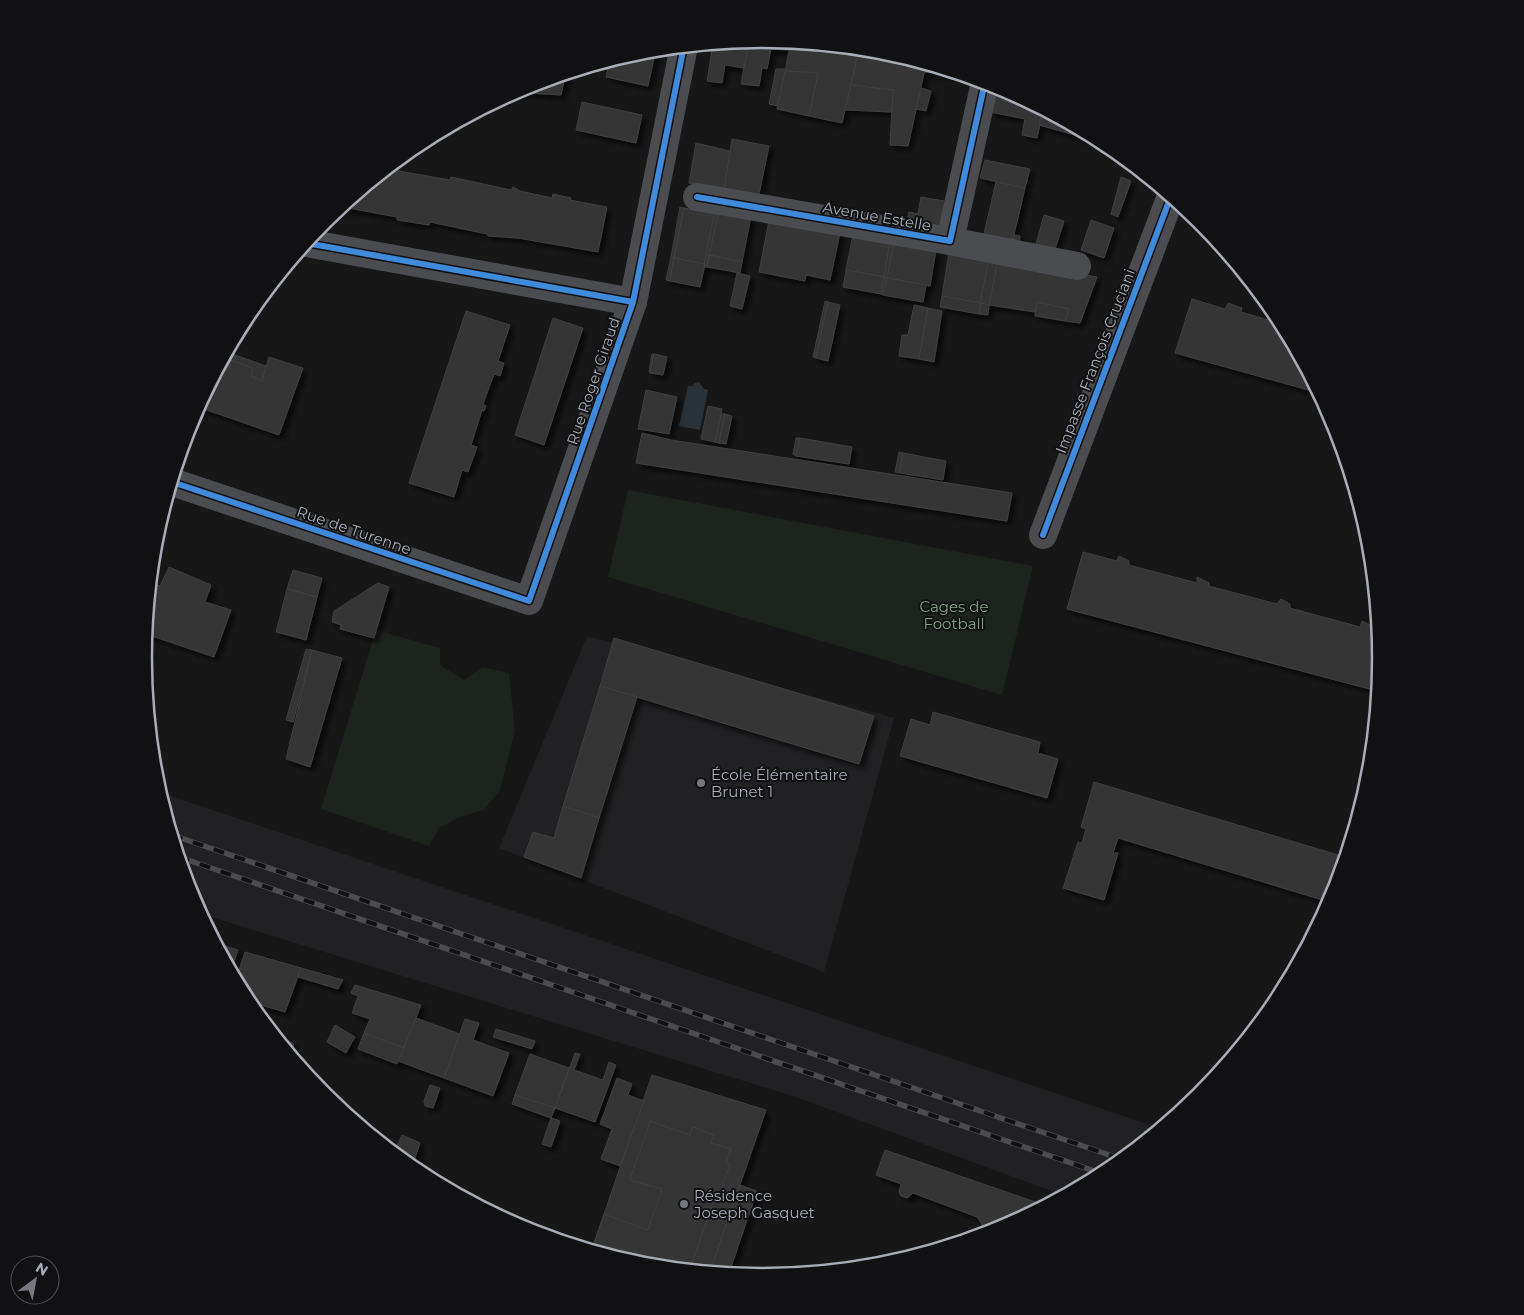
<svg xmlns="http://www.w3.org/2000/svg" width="1524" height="1315" font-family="Montserrat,sans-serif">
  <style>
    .built { fill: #212123 }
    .green { fill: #1d241e }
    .water { fill: #2a3239 }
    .building { fill: #353536; stroke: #3f4043; filter: url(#shadow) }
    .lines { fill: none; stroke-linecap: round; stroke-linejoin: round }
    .minor { stroke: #4b4c50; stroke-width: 28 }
    .rail-casing { stroke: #4b4c4f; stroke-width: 5.5 }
    .rail { stroke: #111113; stroke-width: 4; stroke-dasharray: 11; stroke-linecap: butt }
    .cycleway-casing { stroke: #111113; stroke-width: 9 }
    .cycleway { stroke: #408adc; stroke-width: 6 }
    .poi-dot { fill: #757880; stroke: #111113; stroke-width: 2 }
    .labels { text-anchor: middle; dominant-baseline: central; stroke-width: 4; stroke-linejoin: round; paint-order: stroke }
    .street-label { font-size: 15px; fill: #a8adb8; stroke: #111113 }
    .park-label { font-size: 15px; fill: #7fa381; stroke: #111113 }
    .poi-label { font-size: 15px; fill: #a8adb8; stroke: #111113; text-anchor: start }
    .rim { fill: none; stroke: #a8adb8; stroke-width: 2.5 }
  </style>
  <defs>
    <filter id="shadow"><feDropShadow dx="4.5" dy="4.5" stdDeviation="2.5" flood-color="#0009"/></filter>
  </defs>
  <rect width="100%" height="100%" fill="#171717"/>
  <g class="built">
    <polygon points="587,636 894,718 824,972 499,848"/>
    <polygon points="159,792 1159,1128 1106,1172 1062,1195 796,1097 201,914 190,894"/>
  </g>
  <g class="green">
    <polygon points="628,490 1033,566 1002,695 608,577"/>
    <polygon points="376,630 440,648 440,665 464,680 482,667 509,673 515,731 500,790 484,810 457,818 439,828 429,846 321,809"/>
  </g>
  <polygon class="water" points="699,382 704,389 708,390 700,430 679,426 688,386 692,386 695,383"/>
  <g class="building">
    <polygon points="762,39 791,42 789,50 771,49 767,69 762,68 759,86 741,84 749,40"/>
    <polygon points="749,40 744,68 725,65 722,83 707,81 713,44"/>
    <polygon points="791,42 859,48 842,123 809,116 818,73 785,71"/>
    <polygon points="859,48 883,51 926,64 908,146 890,145 893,90 851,85"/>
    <polygon points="656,49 648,86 606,77 610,60 642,51"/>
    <polygon points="926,64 963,75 924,72"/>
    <polygon points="776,69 786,69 778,106 769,104"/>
    <polygon points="785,71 818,73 809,116 777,109"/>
    <polygon points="566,73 561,95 513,92 525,86"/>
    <polygon points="851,85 893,90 892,112 845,110"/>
    <polygon points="996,85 1043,110 1037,138 1022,135 1025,119 990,112"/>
    <polygon points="921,88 931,91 926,111 916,109"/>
    <polygon points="582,102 642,115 636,143 576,130"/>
    <polygon points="1043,110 1080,129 1078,136 1039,125"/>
    <polygon points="1080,129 1090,135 1089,139 1078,136"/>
    <polygon points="1090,135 1106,143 1089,139"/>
    <polygon points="732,139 769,146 758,199 723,192"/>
    <polygon points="696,143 730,151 724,190 689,183"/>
    <polygon points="985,160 1030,169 1025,188 980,178"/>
    <polygon points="387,169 450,180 451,177 511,190 513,187 520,191 552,198 553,194 571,198 570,200 607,207 598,252 518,238 488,236 487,234 430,222 429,225 397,220 397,217 343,207 342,210 337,209"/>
    <polygon points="1121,177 1131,181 1118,217 1111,214"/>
    <polygon points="996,182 1025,188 1012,243 983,238"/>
    <polygon points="921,197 950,202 946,221 936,232 906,226 909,212 918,214"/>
    <polygon points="680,207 684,208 674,258 671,257"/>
    <polygon points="684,208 714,214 705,264 674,258"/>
    <polygon points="719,210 751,216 742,262 709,255"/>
    <polygon points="714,214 718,215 709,255 706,255"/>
    <polygon points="1044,215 1064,221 1055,249 1036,244"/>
    <polygon points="769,220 840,233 830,280 806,275 805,281 759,272"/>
    <polygon points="1091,220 1114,228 1104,258 1081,250"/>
    <polygon points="853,235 890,242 884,277 846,270"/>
    <polygon points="1014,235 1020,236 1019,244 1012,243"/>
    <polygon points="890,242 894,242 887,278 884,277"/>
    <polygon points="894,242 936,250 930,286 887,278"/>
    <polygon points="949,252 989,259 980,303 942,296"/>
    <polygon points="706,255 709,255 707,267 704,267"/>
    <polygon points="709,255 742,262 740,273 707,267"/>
    <polygon points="671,257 674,258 670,281 666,280"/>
    <polygon points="674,258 705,264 700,287 670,281"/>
    <polygon points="989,259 998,260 989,305 980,303"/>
    <polygon points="998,260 1097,277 1080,323 1065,321 1069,309 1037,302 1035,312 989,305"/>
    <polygon points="846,270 884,277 881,294 843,287"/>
    <polygon points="737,273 750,276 742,309 730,306"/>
    <polygon points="884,277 887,278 883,295 881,294"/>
    <polygon points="887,278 926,285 923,302 883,295"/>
    <polygon points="942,296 980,303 979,314 940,307"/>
    <polygon points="1192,299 1225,309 1228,303 1242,308 1241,312 1282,324 1319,393 1175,353"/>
    <polygon points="825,301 828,302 826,309 816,358 813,357"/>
    <polygon points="828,302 840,305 828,361 816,358"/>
    <polygon points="1037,302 1069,309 1065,321 1035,316"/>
    <polygon points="981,303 989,305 988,315 979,314"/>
    <polygon points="914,305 928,308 919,359 899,356 902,335 908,335"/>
    <polygon points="928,308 942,311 934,362 919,359"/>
    <polygon points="466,311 510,325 498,361 504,363 500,376 494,374 483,404 486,406 484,411 482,410 471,445 477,447 468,472 462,470 454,497 409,483"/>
    <polygon points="553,318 583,328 544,445 515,435"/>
    <polygon points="227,353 232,354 230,360 253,368 251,376 262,381 269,357 303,368 279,435 198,407"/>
    <polygon points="232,354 266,366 262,381 251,376 253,368 230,360"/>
    <polygon points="652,354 654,354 650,373 649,372"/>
    <polygon points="654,354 667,357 663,375 650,373"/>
    <polygon points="646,390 677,397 669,434 638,429"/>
    <polygon points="708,406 722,409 715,442 701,439"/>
    <polygon points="721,414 725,414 719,443 715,442"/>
    <polygon points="725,414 732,416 726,444 719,443"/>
    <polygon points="642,433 671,440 1012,493 1007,521 636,463"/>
    <polygon points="796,438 800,438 796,456 793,454"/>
    <polygon points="800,438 852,447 849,464 796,456"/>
    <polygon points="899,452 903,453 900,473 895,472"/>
    <polygon points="903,453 946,461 943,480 900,473"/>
    <polygon points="1083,552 1117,561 1119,556 1129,561 1129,565 1197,583 1197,577 1209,583 1209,586 1277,604 1281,599 1290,604 1290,608 1360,627 1362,621 1372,626 1371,629 1378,631 1381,658 1377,691 1067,609"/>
    <polygon points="169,567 211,585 205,602 231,610 214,657 146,634 151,583 160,586"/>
    <polygon points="293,570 322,578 317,597 287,589"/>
    <polygon points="378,583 389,587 374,638 340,629 341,625 332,622 334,611"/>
    <polygon points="287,589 317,597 306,640 276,632"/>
    <polygon points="614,638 874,716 859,764 600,686"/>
    <polygon points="306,649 312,650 293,722 286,720"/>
    <polygon points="312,650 342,658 310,767 286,759"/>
    <polygon points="600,686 637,697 599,818 563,806"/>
    <polygon points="933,712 1040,742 1038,753 1058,759 1047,798 900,756 911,719 930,725"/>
    <polygon points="1094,782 1345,857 1334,895 1329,902 1118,838 1113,853 1118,853 1104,900 1063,888 1078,842 1082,843 1086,829 1081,827"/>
    <polygon points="563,806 599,818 581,878 524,857 533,832 554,838"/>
    <polygon points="216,943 238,950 231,970"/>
    <polygon points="245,952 301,968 285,1012 247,1001 236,979"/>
    <polygon points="301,968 343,980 338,989 298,977"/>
    <polygon points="355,985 421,1005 404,1048 364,1033 370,1019 352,1013 358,996 351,993"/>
    <polygon points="416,1018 460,1034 444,1078 398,1061"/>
    <polygon points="465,1019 479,1023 473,1040 509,1053 493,1096 444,1078"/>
    <polygon points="335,1025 355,1037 346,1053 327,1042"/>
    <polygon points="496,1029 535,1041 532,1049 493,1037"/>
    <polygon points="364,1033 404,1048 397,1064 358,1049"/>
    <polygon points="283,1038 294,1044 290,1053 280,1041"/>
    <polygon points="575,1053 580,1054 574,1070 603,1080 609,1062 616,1065 595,1122 555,1108"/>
    <polygon points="530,1054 569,1068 555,1108 515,1095"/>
    <polygon points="652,1075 766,1110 710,1271 641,1264 592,1249"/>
    <polygon points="617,1078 632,1084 628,1095 644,1101 620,1166 601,1159 612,1129 600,1124"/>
    <polygon points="430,1085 440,1088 433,1108 425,1106 424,1101"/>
    <polygon points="515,1095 555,1108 551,1118 512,1104"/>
    <polygon points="551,1118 560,1121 551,1147 542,1144"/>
    <polygon points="650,1121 690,1135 693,1127 714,1135 711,1143 731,1149 726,1162 730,1164 719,1195 716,1194 690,1269 641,1264 592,1249 604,1214 648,1230 662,1189 630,1180"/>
    <polygon points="402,1135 420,1143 412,1167 394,1152"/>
    <polygon points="885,1150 1044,1205 999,1229 978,1235 982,1224 977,1217 913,1193 907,1198 901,1196 899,1192 901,1184 876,1175"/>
    <polygon points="740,1185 757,1191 729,1273 710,1271"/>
  </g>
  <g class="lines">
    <g class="minor">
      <polyline points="697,197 950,241 985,82"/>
      <polyline points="950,241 1077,266"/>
      <polyline points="306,243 633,302"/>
      <polyline points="172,482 529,601 633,302 684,46"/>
      <polyline points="1043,535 1171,196"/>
    </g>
    <g class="rail-casing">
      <g id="rail">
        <polyline points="172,835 1121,1159"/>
        <polyline points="179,857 1103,1174"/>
      </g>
    </g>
    <use href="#rail" class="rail"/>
    <g class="cycleway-casing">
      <g id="cycleway">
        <polyline points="697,197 950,241 985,82"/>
        <polyline points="306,243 633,302"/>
        <polyline points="172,482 529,601 633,302 684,46"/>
        <polyline points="1043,535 1171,196"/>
      </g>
    </g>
    <use href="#cycleway" class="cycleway"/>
  </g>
  <g class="poi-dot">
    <circle cx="701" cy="783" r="5"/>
    <circle cx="684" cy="1204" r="5"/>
  </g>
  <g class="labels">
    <g class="street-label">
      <text transform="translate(877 216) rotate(10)">Avenue Estelle</text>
      <text transform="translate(1095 361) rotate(-69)">Impasse François Cruciani</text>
      <text transform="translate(593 381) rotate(-71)">Rue Roger Giraud</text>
      <text transform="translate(354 530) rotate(19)">Rue de Turenne</text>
    </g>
    <g class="park-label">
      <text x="954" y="606">Cages de<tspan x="954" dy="17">Football</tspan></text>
    </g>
    <g class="poi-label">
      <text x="711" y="774">École Élémentaire<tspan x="711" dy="17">Brunet 1</tspan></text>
      <text x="694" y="1195">Résidence<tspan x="694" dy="17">Joseph Gasquet</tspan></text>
    </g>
  </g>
  <path d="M0 0H1524V1315H0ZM152 658a610 610 0 1 1 1220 0a610 610 0 1 1-1220 0Z" fill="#111113" fill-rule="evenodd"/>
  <path class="rim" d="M152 658a610 610 0 1 1 1220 0a610 610 0 1 1-1220 0Z"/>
  <g transform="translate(35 1280) rotate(32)"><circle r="24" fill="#111113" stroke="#4d4f55"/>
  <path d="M0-4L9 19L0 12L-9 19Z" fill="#757880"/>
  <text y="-8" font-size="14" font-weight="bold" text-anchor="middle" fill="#a8adb8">N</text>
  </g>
</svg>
